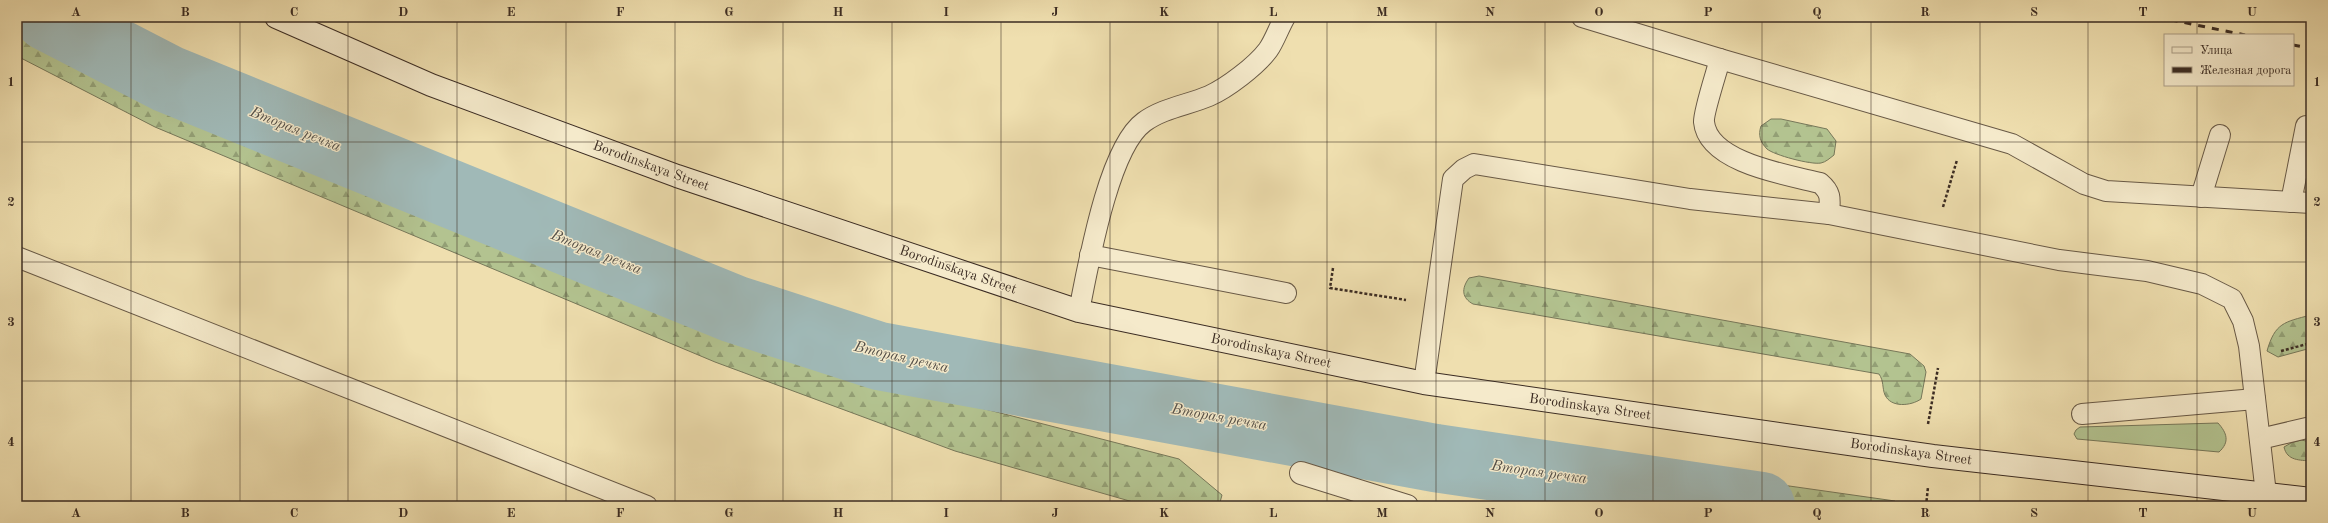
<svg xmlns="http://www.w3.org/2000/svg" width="2328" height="523" font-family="'Old Standard TT',serif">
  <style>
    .grass { fill: #b3c390; stroke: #77785a }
    .forest { fill: url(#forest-firs); stroke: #77785a }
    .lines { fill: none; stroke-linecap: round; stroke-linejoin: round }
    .river { stroke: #a0b9b7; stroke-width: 68 }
    .lane-casing { stroke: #685946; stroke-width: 22 }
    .street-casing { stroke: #685946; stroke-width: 24 }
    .secondary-casing { stroke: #3b2c23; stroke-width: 24 }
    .path { stroke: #3b2c23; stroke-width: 2.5; stroke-dasharray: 3 2; stroke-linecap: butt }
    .lane { stroke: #f5eacb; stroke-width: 20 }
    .street { stroke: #f5eacb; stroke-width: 22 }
    .secondary { stroke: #f5eacb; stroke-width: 22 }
    .rail { stroke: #3b2c23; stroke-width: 3; stroke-dasharray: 7 7; stroke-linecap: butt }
    .grid { fill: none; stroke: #3b2c23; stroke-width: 1; stroke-opacity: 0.55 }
    .labels { text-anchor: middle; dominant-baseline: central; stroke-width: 3; stroke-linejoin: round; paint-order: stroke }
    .street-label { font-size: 14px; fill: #3b2c23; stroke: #f5eacb }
    .water-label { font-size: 15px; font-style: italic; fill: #544f48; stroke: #f5eacb }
    .neatline { fill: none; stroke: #3b2c23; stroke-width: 1.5 }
    .grid-label { font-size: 13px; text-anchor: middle; font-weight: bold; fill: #3b2c23 }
  </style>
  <defs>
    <pattern id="forest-firs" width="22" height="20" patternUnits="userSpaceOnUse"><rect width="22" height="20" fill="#b3c390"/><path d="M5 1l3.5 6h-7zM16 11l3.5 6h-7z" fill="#939f75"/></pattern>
  </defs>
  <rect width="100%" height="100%" fill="#efdfaf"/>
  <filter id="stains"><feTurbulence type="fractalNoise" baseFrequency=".005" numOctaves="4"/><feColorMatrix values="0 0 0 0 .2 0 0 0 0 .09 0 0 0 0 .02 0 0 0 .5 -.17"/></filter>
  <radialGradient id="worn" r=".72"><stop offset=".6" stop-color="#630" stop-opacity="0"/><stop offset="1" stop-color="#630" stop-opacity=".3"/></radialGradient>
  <path class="grass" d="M2218 423C2227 433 2230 442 2219 452L2077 439 2074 434 2076 430 2080 427Z"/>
  <g class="forest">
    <polygon points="17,27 150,96 732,331 888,384 1179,459 1222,495 1219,506 1147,506 955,451 715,362 155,127 17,56"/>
    <path d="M1771 119H1781L1827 129 1836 141 1834 155C1830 158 1826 162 1821 163 1811 165 1774 155 1767 149 1760 142 1758 135 1761 126Z"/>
    <path d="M1479 276 1910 354 1924 366 1926 372 1921 399C1911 406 1891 408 1885 395 1882 388 1884 381 1879 374L1473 304C1462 298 1461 289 1469 278Z"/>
    <path d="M2311 315V348L2278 357 2267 351C2275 323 2284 322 2311 315Z"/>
    <path d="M2301 440 2311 442V461C2300 460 2287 461 2284 447L2291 443Z"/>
    <polygon points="1606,460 1895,501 1894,506 1575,506 1576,498"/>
  </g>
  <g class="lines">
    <polyline class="river" points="48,17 168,79 734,309 879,356 1435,458 1761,506"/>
    <g class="lane-casing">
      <g id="lane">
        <polyline points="1582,17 1720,59"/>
        <polyline points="2201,197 2220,135"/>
        <polyline points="2291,202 2306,126"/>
        <polyline points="1090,255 1286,293"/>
        <polyline points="17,257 647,506"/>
        <path d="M1079 311C1088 267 1108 148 1144 122 1163 108 1188 105 1209 96 1227 88 1256 66 1268 50 1275 40 1279 27 1285 17"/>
        <polyline points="1424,383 1453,179 1464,169 1474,164 1690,199 1829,214"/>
        <polyline points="2082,414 2255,399"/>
        <polyline points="2260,439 2311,427"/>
        <path d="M2266 494 2249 346 2243 321 2232 299 2202 284 2147 271 2059 260 1829 214C1830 200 1832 193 1820 183 1788 175 1708 163 1704 122 1703 113 1717 71 1720 59L2012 144 2084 184 2106 191 2311 203"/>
      </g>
    </g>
    <g class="street-casing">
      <polyline id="street" points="1301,473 1407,506"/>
    </g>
    <g class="secondary-casing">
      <polyline id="secondary" points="276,17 431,85 677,176 1079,311 1424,383 1933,456 2311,499"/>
    </g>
    <g class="path">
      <polyline points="1943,207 1957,160"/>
      <polyline points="1333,268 1330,288 1406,300"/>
      <polyline points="2281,351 2311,343"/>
      <polyline points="1928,424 1938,368"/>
      <polyline points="1926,506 1928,487"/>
    </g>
    <use href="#lane" class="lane"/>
    <use href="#street" class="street"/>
    <use href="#secondary" class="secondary"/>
    <g class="rail">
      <polyline points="2157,17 2245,35"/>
      <polyline points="2293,45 2311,48"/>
    </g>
  </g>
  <path class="grid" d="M131 17V506M240 17V506M348 17V506M457 17V506M566 17V506M675 17V506M783 17V506M892 17V506M1001 17V506M1110 17V506M1218 17V506M1327 17V506M1436 17V506M1545 17V506M1653 17V506M1762 17V506M1871 17V506M1980 17V506M2088 17V506M2197 17V35M2197 85V506M17 142H2311M17 262H2311M17 381H2311"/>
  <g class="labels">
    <g class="street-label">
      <text transform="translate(651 166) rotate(20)">Borodinskaya Street</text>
      <text transform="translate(958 270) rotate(19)">Borodinskaya Street</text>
      <text transform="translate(1271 351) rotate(12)">Borodinskaya Street</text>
      <text transform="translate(1590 407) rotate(8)">Borodinskaya Street</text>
      <text transform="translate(1911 452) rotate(8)">Borodinskaya Street</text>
    </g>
    <g class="water-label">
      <text transform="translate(295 130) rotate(22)">Вторая речка</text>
      <text transform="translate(596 253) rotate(22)">Вторая речка</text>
      <text transform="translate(901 358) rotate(13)">Вторая речка</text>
      <text transform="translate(1219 418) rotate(10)">Вторая речка</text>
      <text transform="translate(1539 473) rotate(8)">Вторая речка</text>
    </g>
  </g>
  <rect width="2328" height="523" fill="none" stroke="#efdfaf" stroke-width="44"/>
  <rect x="2164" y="34" width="130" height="52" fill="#f5eacb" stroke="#ab9e88"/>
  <rect x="2172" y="47" width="20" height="6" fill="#f5eacb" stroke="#ab9e88"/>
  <text x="2200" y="54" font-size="12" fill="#3b2c23">Улица</text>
  <rect x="2172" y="67" width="20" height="6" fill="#3b2c23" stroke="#ab9e88"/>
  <text x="2200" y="74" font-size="12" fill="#3b2c23">Железная дорога</text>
  <rect x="22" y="22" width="2284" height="479" class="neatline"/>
  <g class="grid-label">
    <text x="76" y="16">A</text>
    <text x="185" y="16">B</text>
    <text x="294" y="16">C</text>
    <text x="403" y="16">D</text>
    <text x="511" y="16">E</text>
    <text x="620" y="16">F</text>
    <text x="729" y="16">G</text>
    <text x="838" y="16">H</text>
    <text x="946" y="16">I</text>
    <text x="1055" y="16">J</text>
    <text x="1164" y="16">K</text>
    <text x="1273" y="16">L</text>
    <text x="1382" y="16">M</text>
    <text x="1490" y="16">N</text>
    <text x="1599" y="16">O</text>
    <text x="1708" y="16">P</text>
    <text x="1817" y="16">Q</text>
    <text x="1925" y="16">R</text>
    <text x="2034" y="16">S</text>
    <text x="2143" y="16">T</text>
    <text x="2252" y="16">U</text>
    <text x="11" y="86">1</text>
    <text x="2317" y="86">1</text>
    <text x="11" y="206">2</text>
    <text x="2317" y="206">2</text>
    <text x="11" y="326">3</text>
    <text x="2317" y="326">3</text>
    <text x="11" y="446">4</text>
    <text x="2317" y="446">4</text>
    <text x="76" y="517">A</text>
    <text x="185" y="517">B</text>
    <text x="294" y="517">C</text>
    <text x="403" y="517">D</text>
    <text x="511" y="517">E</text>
    <text x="620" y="517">F</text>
    <text x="729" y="517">G</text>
    <text x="838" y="517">H</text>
    <text x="946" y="517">I</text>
    <text x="1055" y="517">J</text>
    <text x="1164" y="517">K</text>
    <text x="1273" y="517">L</text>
    <text x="1382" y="517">M</text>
    <text x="1490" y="517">N</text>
    <text x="1599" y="517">O</text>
    <text x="1708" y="517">P</text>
    <text x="1817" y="517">Q</text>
    <text x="1925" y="517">R</text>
    <text x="2034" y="517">S</text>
    <text x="2143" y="517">T</text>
    <text x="2252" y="517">U</text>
  </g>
  <rect width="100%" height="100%" filter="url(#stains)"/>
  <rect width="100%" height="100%" fill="url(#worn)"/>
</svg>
